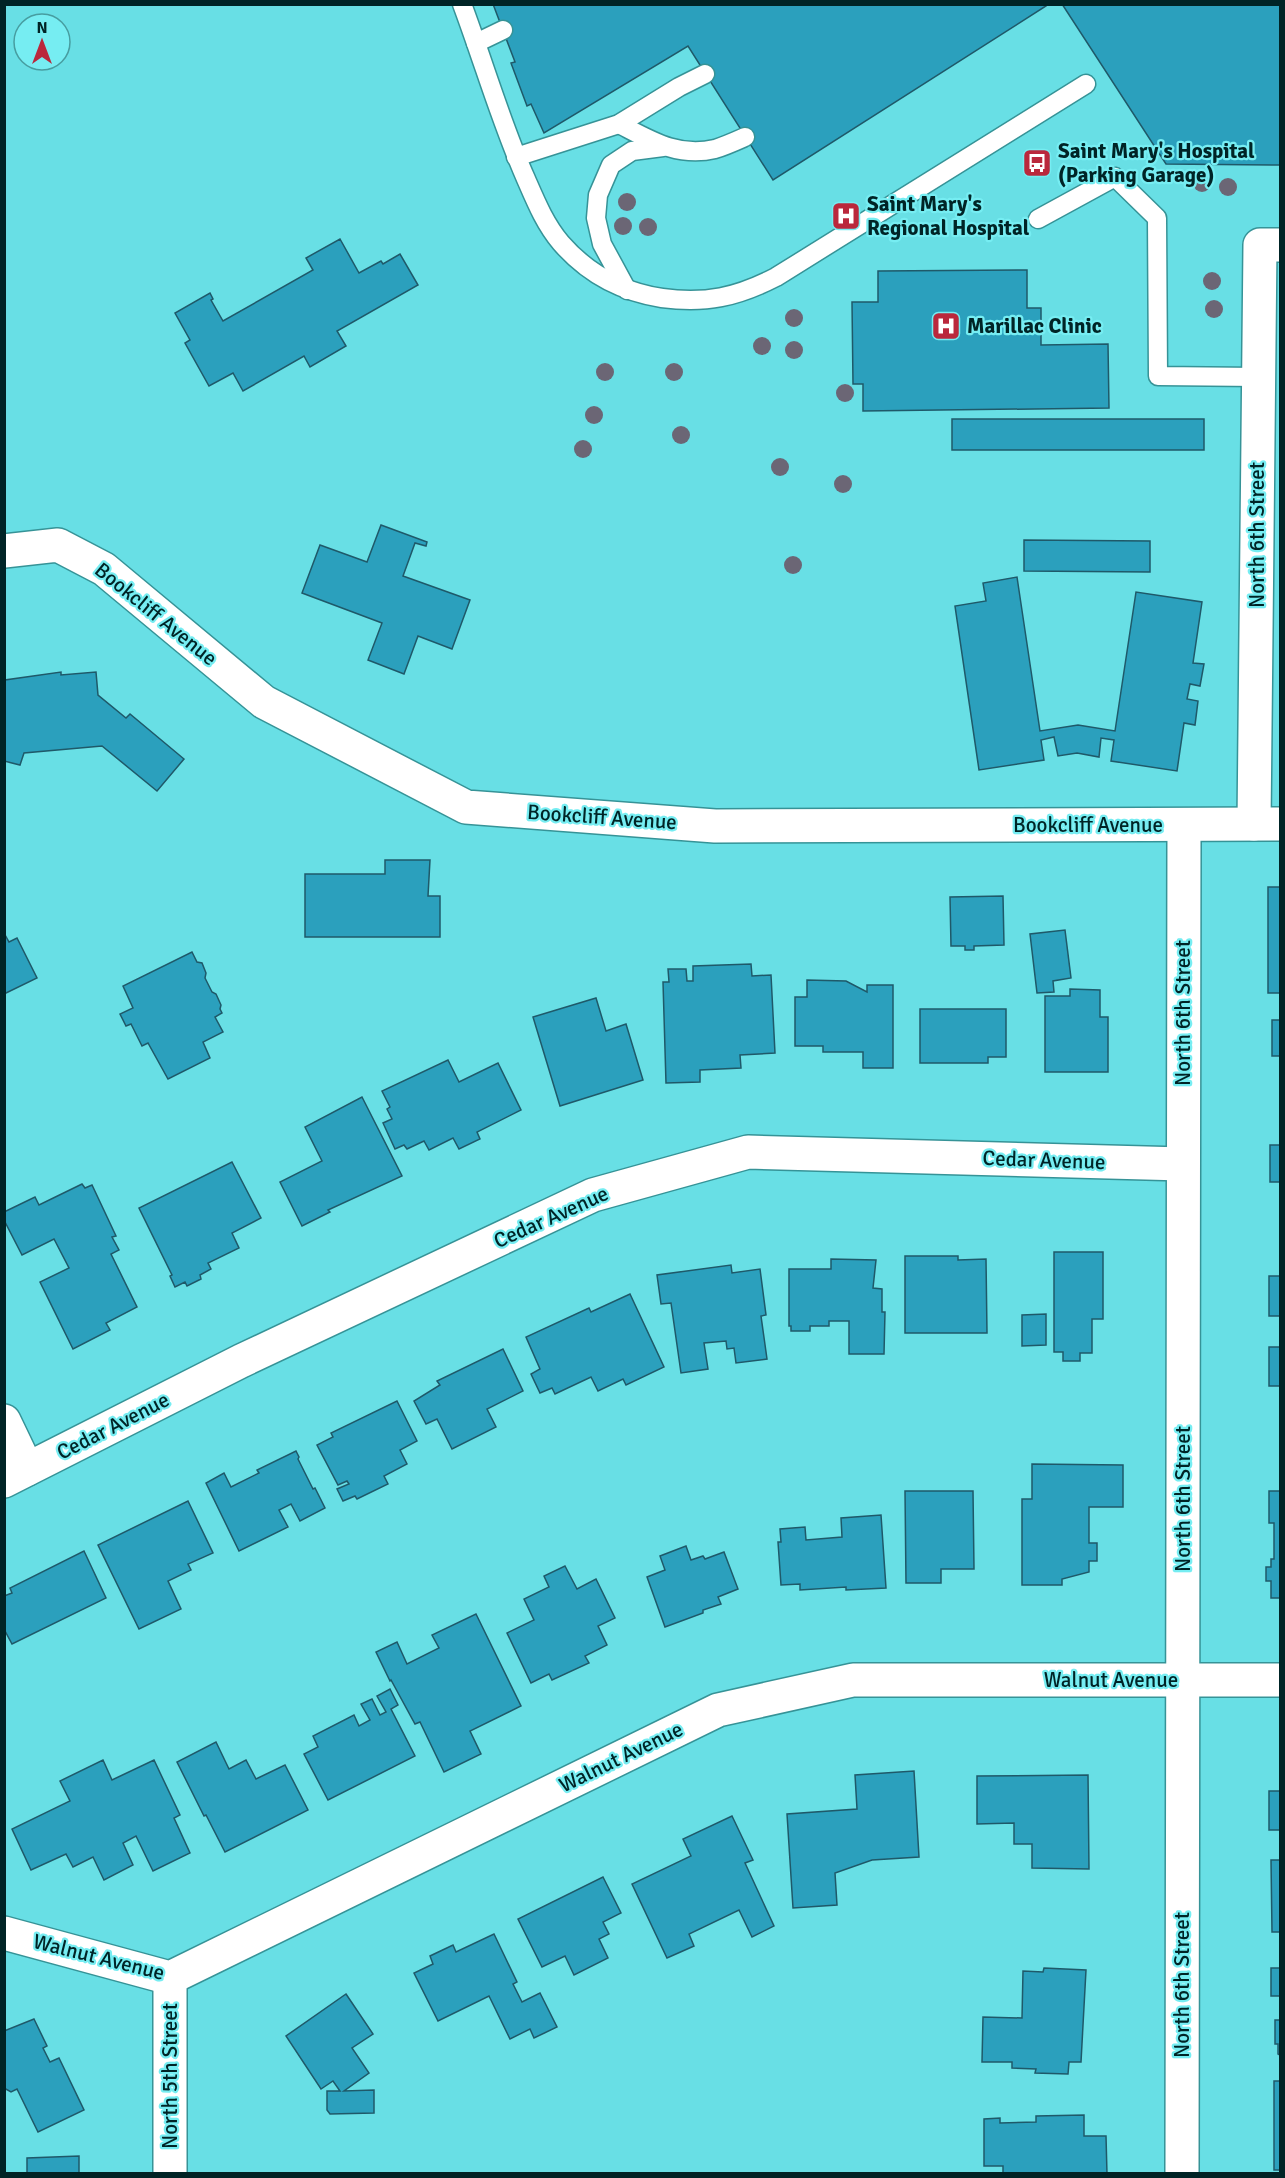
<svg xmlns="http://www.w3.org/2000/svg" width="1285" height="2178" font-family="Signika,sans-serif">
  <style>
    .building { fill: #2ba0bd; stroke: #1f5969; stroke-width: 1.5 }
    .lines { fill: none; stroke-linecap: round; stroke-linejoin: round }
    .lane-casing { stroke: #369397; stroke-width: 21 }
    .street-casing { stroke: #369397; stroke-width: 36 }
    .lane { stroke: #fff; stroke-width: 18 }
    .street { stroke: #fff; stroke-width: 33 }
    .tree { fill: #6b6675 }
    .labels { text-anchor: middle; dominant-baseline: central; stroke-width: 4.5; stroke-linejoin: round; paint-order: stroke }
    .poi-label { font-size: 21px; font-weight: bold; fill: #002426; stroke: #76edf2; text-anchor: start }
    .street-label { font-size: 21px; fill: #002426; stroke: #76edf2 }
  </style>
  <rect width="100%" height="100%" fill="#68dfe5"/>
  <g class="building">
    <polygon points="493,4 1045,4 1046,6 773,180 688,46 544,133 531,104 527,106 511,63 515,62"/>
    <polygon points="1062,4 1280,4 1280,165 1166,164"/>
    <polygon points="340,239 359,273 381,261 383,264 400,254 418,285 337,331 346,346 310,367 304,356 243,391 233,373 209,386 185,343 190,340 175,313 210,293 213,299 211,300 223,321 313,270 306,258"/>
    <polygon points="1027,270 1027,308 1041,308 1041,345 1108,344 1109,408 863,411 863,384 853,384 852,302 878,302 878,271"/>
    <rect x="952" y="419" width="252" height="31"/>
    <polygon points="381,525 427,542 426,546 415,543 403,576 470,600 452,649 418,636 404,674 368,660 382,623 302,593 320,545 367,562"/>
    <polygon points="1024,540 1150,541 1150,572 1024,571"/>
    <polygon points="1017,577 1040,731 1078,725 1115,731 1136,592 1202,602 1193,663 1204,664 1200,686 1190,684 1187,699 1198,701 1195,725 1184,723 1177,771 1111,761 1114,740 1101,738 1099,757 1077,753 1058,756 1054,737 1041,740 1044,760 979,770 955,606 986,601 983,583"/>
    <polygon points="61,672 61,675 96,672 98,695 126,718 130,714 184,759 157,791 102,746 24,753 20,765 4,761 5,680"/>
    <polygon points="385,860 430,860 428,896 440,896 440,937 305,937 305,874 385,874"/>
    <rect x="1268" y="887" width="12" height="106"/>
    <polygon points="1003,896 1004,945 974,946 974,950 965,950 965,946 951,946 950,897"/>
    <polygon points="1065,930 1071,978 1053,981 1054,992 1037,993 1030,934"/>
    <polygon points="4,933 9,942 17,938 37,978 4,994"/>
    <polygon points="192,952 197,962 202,963 206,973 205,978 212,992 216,994 221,1005 220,1009 222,1013 215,1017 223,1032 203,1042 210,1058 168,1079 148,1043 142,1046 131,1024 126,1026 120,1014 133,1008 123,986"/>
    <polygon points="751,964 752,976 771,975 775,1053 740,1055 741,1068 700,1070 700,1082 666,1083 663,982 669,982 668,969 686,969 687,981 693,981 693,966"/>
    <polygon points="807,980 846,981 867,992 867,985 893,985 893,1068 863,1068 863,1052 823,1052 823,1046 795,1046 795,997 807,997"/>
    <polygon points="1070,989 1100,990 1100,1017 1108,1017 1108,1072 1045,1072 1045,996 1070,996"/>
    <polygon points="596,998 606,1031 626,1024 643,1080 560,1106 533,1017"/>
    <polygon points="920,1009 1006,1009 1006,1057 988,1057 988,1063 920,1063"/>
    <rect x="1272" y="1020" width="8" height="36"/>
    <polygon points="448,1060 459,1082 498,1063 521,1110 477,1132 480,1139 459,1149 453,1138 429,1150 424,1141 407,1149 404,1145 395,1149 383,1123 392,1119 387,1109 390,1107 382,1091"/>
    <polygon points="362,1097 402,1176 328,1210 330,1212 302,1226 280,1182 322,1161 305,1127"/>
    <rect x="1270" y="1145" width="10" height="37"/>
    <polygon points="232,1162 261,1218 232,1233 239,1248 208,1263 211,1269 200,1275 201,1279 187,1286 185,1282 175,1287 170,1276 172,1275 139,1208"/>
    <polygon points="82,1184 85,1188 92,1185 116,1236 112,1237 119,1250 111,1254 137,1307 106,1323 110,1330 73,1349 40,1282 69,1268 54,1239 22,1255 4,1220 4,1212 35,1197 39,1205"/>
    <polygon points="1054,1252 1103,1252 1103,1319 1092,1319 1092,1353 1080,1353 1080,1361 1063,1361 1063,1352 1054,1352"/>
    <polygon points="905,1256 958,1256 958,1260 986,1259 987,1333 905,1333"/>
    <polygon points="831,1259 876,1260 873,1288 882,1289 882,1312 885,1312 884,1354 849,1354 849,1321 829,1321 829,1326 810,1326 810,1331 791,1331 791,1326 789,1326 789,1269 831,1269"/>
    <polygon points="731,1265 732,1273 760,1269 766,1315 761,1316 767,1359 736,1363 734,1348 727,1349 726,1341 704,1343 708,1369 681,1373 671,1303 661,1304 657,1275"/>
    <rect x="1269" y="1276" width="11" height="40"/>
    <polygon points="630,1294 664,1367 626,1385 623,1379 598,1391 591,1377 555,1394 552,1388 540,1393 531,1374 540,1369 526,1337 589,1308 591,1312"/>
    <polygon points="1046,1314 1046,1345 1022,1346 1022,1315"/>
    <rect x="1269" y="1347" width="11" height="39"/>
    <polygon points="503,1349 523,1391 487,1409 496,1427 452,1449 437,1419 426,1424 414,1401 440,1385 437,1381"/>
    <polygon points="397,1401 417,1441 400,1450 407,1464 384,1476 388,1484 357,1499 355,1496 343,1501 337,1489 349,1484 347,1481 338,1485 317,1445 333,1437 331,1433"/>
    <polygon points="296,1451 299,1457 298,1459 313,1489 315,1488 325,1508 300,1521 291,1504 279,1510 288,1527 239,1551 206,1483 224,1473 231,1487 259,1473 257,1470"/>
    <polygon points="1032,1464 1123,1465 1123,1507 1089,1507 1089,1543 1097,1543 1097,1561 1089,1561 1089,1572 1062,1579 1062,1585 1022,1585 1022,1499 1032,1499"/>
    <polygon points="905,1491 973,1491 974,1569 941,1569 941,1583 906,1583"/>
    <polygon points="1269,1491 1280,1491 1280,1598 1271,1598 1271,1581 1266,1581 1266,1567 1271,1567 1271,1559 1274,1559 1274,1523 1269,1523"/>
    <polygon points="188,1501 213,1553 188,1564 191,1570 168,1581 181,1609 139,1629 98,1545"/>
    <polygon points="881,1515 886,1588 846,1590 846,1587 800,1590 800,1584 781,1585 778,1542 781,1542 780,1529 805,1527 806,1540 842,1537 841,1518"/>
    <polygon points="686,1546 691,1560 703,1556 705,1559 724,1552 738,1589 718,1597 721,1604 703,1610 703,1613 665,1627 647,1577 665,1570 660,1556"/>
    <polygon points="84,1551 106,1598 12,1644 4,1629 4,1596 12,1593 10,1588"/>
    <polygon points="565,1566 577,1589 596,1579 615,1618 598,1626 607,1645 585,1656 589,1663 552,1680 549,1674 531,1683 507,1633 534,1620 524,1599 549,1587 544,1576"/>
    <polygon points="476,1614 521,1706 470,1731 481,1754 444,1772 420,1722 415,1724 391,1680 390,1681 376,1652 397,1642 407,1664 439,1648 432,1635"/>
    <polygon points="390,1689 398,1705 391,1709 415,1756 328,1800 304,1754 318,1747 313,1736 354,1715 359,1726 370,1720 361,1704 372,1699 380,1715 386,1712 377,1696"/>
    <polygon points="216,1742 229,1769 246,1760 256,1779 285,1765 308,1810 225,1852 206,1815 204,1816 177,1762"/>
    <polygon points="103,1760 112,1780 154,1760 180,1815 174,1818 190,1853 153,1871 136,1836 123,1843 133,1865 104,1880 93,1857 73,1867 66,1854 31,1870 12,1829 70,1801 60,1781"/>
    <polygon points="914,1771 919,1857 872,1860 835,1873 837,1905 793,1908 787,1814 857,1809 855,1775"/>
    <polygon points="1088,1775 1089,1869 1032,1868 1032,1844 1014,1844 1014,1823 977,1824 977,1776"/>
    <rect x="1269" y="1791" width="11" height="39"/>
    <polygon points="732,1816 753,1860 745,1863 774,1926 752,1937 739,1910 689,1934 694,1946 667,1958 632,1884 691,1856 683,1839"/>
    <polygon points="1271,1860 1280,1860 1280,1932 1272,1932"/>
    <polygon points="603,1877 621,1913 603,1922 609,1934 599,1939 608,1958 574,1975 565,1956 542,1967 518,1919"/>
    <polygon points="494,1934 517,1982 513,1984 522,2002 540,1993 557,2027 534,2038 530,2029 510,2039 489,1996 438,2021 414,1973 433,1964 430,1956 453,1945 456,1952"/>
    <polygon points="1044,1968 1086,1970 1081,2062 1069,2062 1068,2074 1035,2073 1036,2069 1012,2068 1012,2062 982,2062 983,2017 1022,2018 1023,1971 1043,1972"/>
    <rect x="1271" y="1968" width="9" height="28"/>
    <polygon points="346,1994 373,2034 352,2048 369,2073 344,2091 374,2090 374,2113 330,2114 327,2110 327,2091 340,2091 333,2081 321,2089 286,2036"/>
    <polygon points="34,2019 47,2046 43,2048 50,2062 59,2058 84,2110 38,2132 17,2089 11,2092 4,2088 4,2031"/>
    <polygon points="1275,2020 1280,2020 1280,2055 1278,2054 1278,2044 1275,2044"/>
    <rect x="1274" y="2081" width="6" height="89"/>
    <polygon points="1084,2115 1084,2136 1106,2136 1107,2174 1003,2174 1003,2166 984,2166 984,2119 1000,2118 1000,2123 1036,2122 1036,2116"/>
    <polygon points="79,2156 79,2174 27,2174 27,2158"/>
  </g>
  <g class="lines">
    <g class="lane-casing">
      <g id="lane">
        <path d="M462 4C484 63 501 123 526 179 536 202 545 224 561 243 588 274 622 292 662 298 706 304 737 297 776 277L1086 84"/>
        <polyline points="476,43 503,30"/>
        <path d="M619 124C650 140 678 158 715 149 725 146 736 141 745 137"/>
        <polyline points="516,157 619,124 679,87 705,74"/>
        <polyline points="1038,219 1115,177 1157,218 1158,376 1258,377"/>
        <polyline points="627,290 602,244 596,218 598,195 611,165 632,151 663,147"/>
      </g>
    </g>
    <g class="street-casing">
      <g id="street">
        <polyline points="4,551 58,545 104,569 264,702 466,807 715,826 1280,824"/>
        <polyline points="1254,824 1260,245 1280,245"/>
        <polyline points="4,1421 27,1469"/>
        <polyline points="4,1481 241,1361 593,1195 748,1152 1183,1164"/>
        <polyline points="4,1933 170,1978 718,1710 853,1680 1280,1680"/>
        <polyline points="170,1978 170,2174"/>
        <polyline points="1182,2174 1184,825"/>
      </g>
    </g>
    <use href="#lane" class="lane"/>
    <use href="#street" class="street"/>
  </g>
  <g class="tree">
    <circle cx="1202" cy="183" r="9"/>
    <circle cx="1228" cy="187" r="9"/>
    <circle cx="627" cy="202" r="9"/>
    <circle cx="623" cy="226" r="9"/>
    <circle cx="648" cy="227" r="9"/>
    <circle cx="1212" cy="281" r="9"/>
    <circle cx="1214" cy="309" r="9"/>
    <circle cx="794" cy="318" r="9"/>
    <circle cx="762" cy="346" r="9"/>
    <circle cx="794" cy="350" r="9"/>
    <circle cx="605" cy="372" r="9"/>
    <circle cx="674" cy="372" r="9"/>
    <circle cx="845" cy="393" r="9"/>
    <circle cx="594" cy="415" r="9"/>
    <circle cx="681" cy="435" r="9"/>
    <circle cx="583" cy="449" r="9"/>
    <circle cx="780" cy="467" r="9"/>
    <circle cx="843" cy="484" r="9"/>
    <circle cx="793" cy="565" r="9"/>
  </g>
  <defs>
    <g id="bus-square" transform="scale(1.5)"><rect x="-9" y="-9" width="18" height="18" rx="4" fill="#ba283c" stroke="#76edf2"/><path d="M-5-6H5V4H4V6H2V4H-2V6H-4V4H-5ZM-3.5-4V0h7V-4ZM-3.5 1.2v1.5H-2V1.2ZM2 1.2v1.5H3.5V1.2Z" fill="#fff"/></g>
    <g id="hospital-square" transform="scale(1.5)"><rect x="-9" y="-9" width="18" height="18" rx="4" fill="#ba283c" stroke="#76edf2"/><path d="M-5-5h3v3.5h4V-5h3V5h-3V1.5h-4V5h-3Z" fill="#fff"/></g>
  </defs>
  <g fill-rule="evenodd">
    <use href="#bus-square" x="1037" y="163"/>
    <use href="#hospital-square" x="846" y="216"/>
    <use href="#hospital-square" x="946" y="326"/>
  </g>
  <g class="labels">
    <g class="poi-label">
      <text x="1058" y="151">Saint Mary's Hospital<tspan x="1058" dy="24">(Parking Garage)</tspan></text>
      <text x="867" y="204">Saint Mary's<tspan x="867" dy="24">Regional Hospital</tspan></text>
      <text x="967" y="326">Marillac Clinic</text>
    </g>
    <g class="street-label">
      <text transform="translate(1257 535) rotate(-90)">North 6th Street</text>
      <text transform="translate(156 614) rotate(39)">Bookcliff Avenue</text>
      <text transform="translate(602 817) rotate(4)">Bookcliff Avenue</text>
      <text x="1088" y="825">Bookcliff Avenue</text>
      <text transform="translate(1183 1013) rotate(-90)">North 6th Street</text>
      <text transform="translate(1044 1160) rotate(2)">Cedar Avenue</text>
      <text transform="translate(551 1217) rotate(-24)">Cedar Avenue</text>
      <text transform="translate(113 1426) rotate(-27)">Cedar Avenue</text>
      <text transform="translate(1183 1499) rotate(-90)">North 6th Street</text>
      <text x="1111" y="1680">Walnut Avenue</text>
      <text transform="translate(621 1757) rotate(-26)">Walnut Avenue</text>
      <text transform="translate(99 1957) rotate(14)">Walnut Avenue</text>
      <text transform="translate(1182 1985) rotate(-90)">North 6th Street</text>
      <text transform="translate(170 2076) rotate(-90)">North 5th Street</text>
    </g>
  </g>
  <rect width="1285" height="2178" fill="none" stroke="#002426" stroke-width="12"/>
  <g transform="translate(42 42)"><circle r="28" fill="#76edf2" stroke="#479da0" stroke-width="1.5"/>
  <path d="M0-4.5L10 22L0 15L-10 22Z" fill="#ba283c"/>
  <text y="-9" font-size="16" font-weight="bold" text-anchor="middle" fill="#002426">N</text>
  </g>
</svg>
